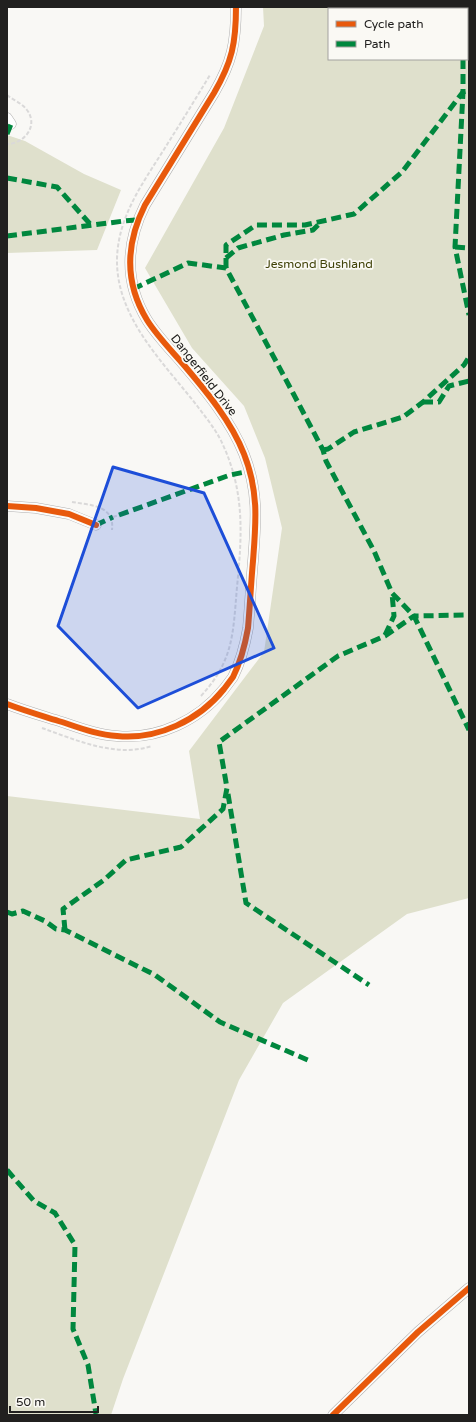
<svg xmlns="http://www.w3.org/2000/svg" width="476" height="1422" font-family="'Varela Round',sans-serif">
  <style>
    .forest { fill: #dfe0cc; fill-rule: evenodd }
    .lines { fill: none; stroke-linecap: round; stroke-linejoin: round }
    .minor-casing { stroke: #b0afae; stroke-width: 11 }
    .path { stroke: #dad9d9; stroke-width: 2; stroke-dasharray: 4 2; stroke-linecap: butt }
    .minor { stroke: #fefefe; stroke-width: 10 }
    .quiet { stroke: #00873e; stroke-width: 5; stroke-dasharray: 10 5; stroke-linecap: butt }
    .cycleway-casing { stroke: #faf9f4; stroke-width: 8 }
    .cycleway { stroke: #e8590c; stroke-width: 6 }
    .marked { fill: #1d4ed8; fill-opacity: 0.2; stroke: #1d4ed8; stroke-width: 3; stroke-linejoin: round }
    .labels { text-anchor: middle; dominant-baseline: central; stroke-width: 3.5; stroke-linejoin: round; paint-order: stroke }
    .park-label { font-size: 12px; fill: #404208; stroke: #faf9f4 }
    .street-label { font-size: 12px; fill: #21201f; stroke: #faf9f4 }
  </style>
  <rect width="100%" height="100%" fill="#f9f8f5"/>
  <g class="forest">
    <path d="M263 7H469V898L407 914 283 1003 239 1080 123 1379 111 1415H7V796L200 819 189 751 264 652 282 528 265 458 244 406 192 348 145 268 224 128 264 26ZM329 9H467V59H329Z"/>
    <polygon points="7,135 25,141 84,174 121,190 97,250 7,253"/>
  </g>
  <g class="lines">
    <g class="minor-casing">
      <g id="minor">
        <polyline points="7,118 11,124"/>
        <polyline points="7,506 36,508 69,514 96,525"/>
        <path d="M7 704C25 711 43 716 62 722 80 728 98 735 117 736 158 740 199 720 224 689 227 685 230 681 233 677 241 661 245 645 248 628 250 605 251 583 253 561 256 522 259 492 244 454 231 421 206 391 183 364 171 350 157 336 147 320 124 282 126 243 145 205L214 93C232 62 236 43 236 7"/>
        <polyline points="333,1415 418,1332 469,1288"/>
      </g>
    </g>
    <g class="path">
      <path d="M7 95C13 100 22 103 27 110 39 126 24 144 7 144"/>
      <path d="M72 502C90 505 115 505 112 530"/>
      <polyline points="113,517 119,515"/>
      <path d="M201 696C234 660 233 633 237 587 242 536 245 493 223 445 217 431 207 419 198 407 164 363 116 318 117 259 118 214 146 179 168 143 182 121 196 98 210 75"/>
      <path d="M42 728C76 740 116 758 152 746"/>
    </g>
    <use href="#minor" class="minor"/>
    <g class="quiet">
      <polyline points="463,9 463,7"/>
      <polyline points="463,59 463,92 455,247 469,315"/>
      <polyline points="7,134 11,124"/>
      <polyline points="7,178 57,187 91,225"/>
      <polyline points="7,236 124,221 137,220"/>
      <polyline points="455,247 469,248"/>
      <polyline points="226,258 238,248 284,235 313,230 321,222"/>
      <polyline points="226,268 226,245 256,225 305,225 354,214 402,172 463,92 469,90"/>
      <polyline points="133,289 188,263 226,268 293,393 323,450 326,461 374,551 392,593 414,616 469,730"/>
      <polyline points="423,402 439,402 449,386 469,381"/>
      <polyline points="323,450 328,449 354,432 403,417 423,402 464,365 469,357"/>
      <polyline points="119,515 230,475 250,471"/>
      <polyline points="96,525 113,517"/>
      <polyline points="385,635 394,616 392,593"/>
      <polyline points="228,794 246,903 369,985"/>
      <polyline points="7,912 12,914 23,911 45,921 56,929 65,930 155,975 220,1022 310,1061"/>
      <polyline points="65,930 63,909 104,880 126,860 181,847 223,809 227,788 219,742 338,656 385,636 414,616 469,615"/>
      <polyline points="7,1170 34,1201 55,1213 75,1245 73,1329 88,1365 96,1414"/>
    </g>
    <g class="cycleway-casing">
      <g id="cycleway">
        <polyline points="7,506 36,508 69,514 96,525"/>
        <path d="M7 704C25 711 43 716 62 722 80 728 98 735 117 736 158 740 199 720 224 689 227 685 230 681 233 677 241 661 245 645 248 628 250 605 251 583 253 561 256 522 259 492 244 454 231 421 206 391 183 364 171 350 157 336 147 320 124 282 126 243 145 205L214 93C232 62 236 43 236 7"/>
        <polyline points="333,1415 418,1332 469,1288"/>
      </g>
    </g>
    <use href="#cycleway" class="cycleway"/>
  </g>
  <path class="marked" d="M113 467 204 493 274 648 138 708 58 626Z"/>
  <g class="labels">
    <g class="park-label">
      <text x="319" y="264">Jesmond Bushland</text>
    </g>
    <g class="street-label">
      <text transform="translate(204 375) rotate(52)">Dangerfield Drive</text>
    </g>
  </g>
  <rect width="476" height="1422" fill="none" stroke="#21201f" stroke-width="16"/>
  <rect x="328" y="8" width="140" height="52" fill="#faf9f4" stroke="#a3a29f"/>
  <rect x="336" y="21" width="20" height="6" fill="#e8590c" stroke="#a3a29f"/>
  <text x="364" y="28" font-size="12" fill="#21201f">Cycle path</text>
  <rect x="336" y="41" width="20" height="6" fill="#00873e" stroke="#a3a29f"/>
  <text x="364" y="48" font-size="12" fill="#21201f">Path</text>
  <path d="M10 1406v6h88v-6" fill="none" stroke="#21201f" stroke-width="2"/>
  <text x="16" y="1406" font-size="12" fill="#21201f" stroke="#faf9f4" stroke-width="3" paint-order="stroke">50 m</text>
</svg>
